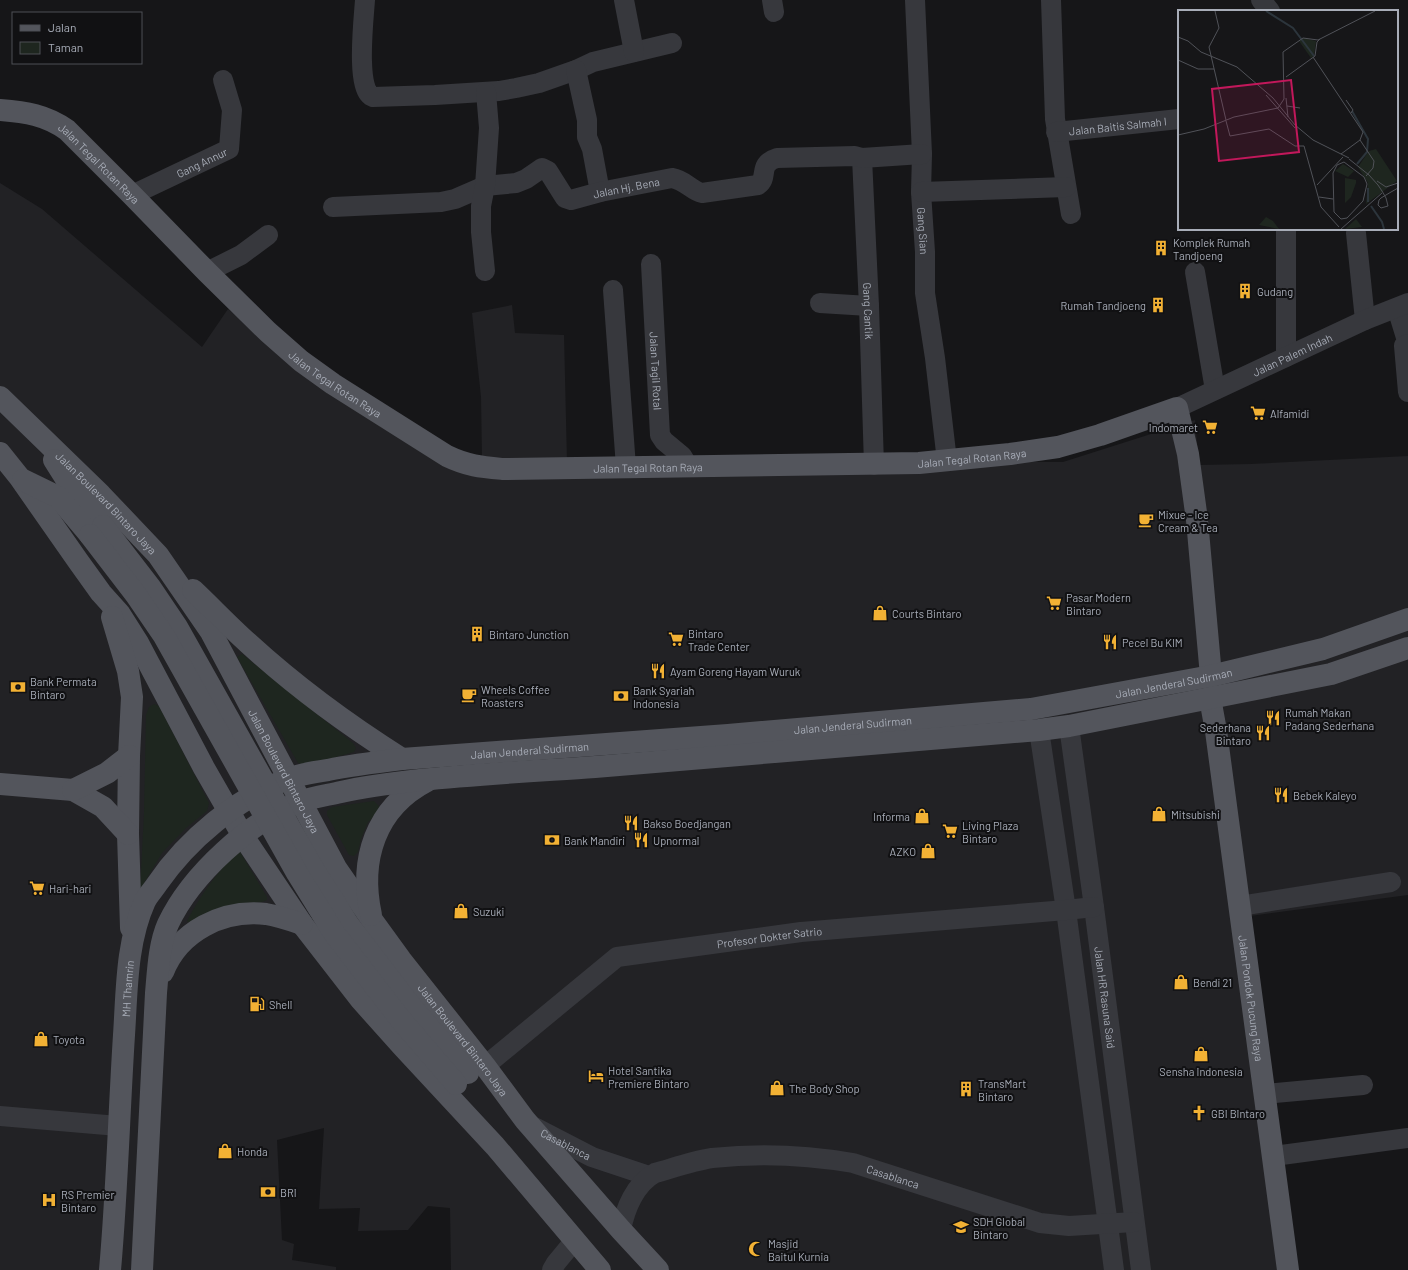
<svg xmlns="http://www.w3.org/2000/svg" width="1408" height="1270" font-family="Barlow,sans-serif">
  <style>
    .built { fill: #222225 }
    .green { fill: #1e261f }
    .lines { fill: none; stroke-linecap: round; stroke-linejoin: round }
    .minor { stroke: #37383d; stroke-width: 20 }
    .major { stroke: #53555c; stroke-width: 22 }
    .major-bridge { stroke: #53555c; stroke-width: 22 }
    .labels { text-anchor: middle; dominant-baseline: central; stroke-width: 4; stroke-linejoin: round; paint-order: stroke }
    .street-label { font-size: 11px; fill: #a8adb8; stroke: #111113 }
    .poi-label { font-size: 11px; fill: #a8adb8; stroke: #111113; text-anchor: start }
    .inset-river { fill: none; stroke: #2c353c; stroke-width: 2 }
    .inset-road { fill: none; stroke: #505258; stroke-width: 1 }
    .view { fill: #c2185b; fill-opacity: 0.15; stroke: #c2185b; stroke-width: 2 }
    .inset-edge { fill: none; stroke: #a8adb8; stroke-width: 2 }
  </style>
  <rect width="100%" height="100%" fill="#161618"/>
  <polygon class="built" points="0,183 42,209 202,347 228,309 381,427 482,459 481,397 472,313 512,305 515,333 564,335 567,462 1063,462 1195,420 1199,465 1251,464 1408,456 1408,895 1250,916 1295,1270 451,1270 450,1208 428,1206 408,1230 358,1231 360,1208 319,1209 324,1128 277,1140 282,1240 294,1244 292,1260 336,1267 336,1270 0,1270"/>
  <g class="green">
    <polygon points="242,654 353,743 356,748 354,752 305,766 298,763 237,657"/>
    <polygon points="154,704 159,706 209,803 207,811 186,828 162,853 140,890 144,813 146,715 149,707"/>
    <polygon points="374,801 379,806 378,814 368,822 361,839 358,852 354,856 349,855 327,815 327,811 332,807"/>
    <path d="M239 850 267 897V900C259 904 253 902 245 903 222 906 211 910 192 922H188L187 921C201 894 218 871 239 850Z"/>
  </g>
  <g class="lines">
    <g class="minor">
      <path d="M365 0C364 16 355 92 373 97L435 95 499 91 516 88 539 83 576 70 593 62 672 43"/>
      <polyline points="624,0 634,52"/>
      <polyline points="772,0 774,12"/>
      <path id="s1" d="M915 0 922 154 921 192 925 252V293L935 358 947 461"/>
      <polyline points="1051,0 1055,119 1071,214"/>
      <polyline points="1261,0 1270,11"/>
      <polyline points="576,70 587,120 587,137 592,149 600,192"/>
      <path id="s2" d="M1056 132 1179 119"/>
      <path id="s3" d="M862 158 869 306 874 465"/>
      <polyline points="921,192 1066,187"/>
      <path id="s4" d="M132 195 229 149 232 110 223 80"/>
      <path id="s5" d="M333 207 441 202 455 199 485 186 516 183 526 179 542 168 548 171 565 198 571 200 600 192 672 178C685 180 692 191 702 193L758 185C769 178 757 164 777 158L855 156 862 158 922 154"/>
      <polyline points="1286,229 1286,357"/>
      <polyline points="1356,233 1365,320"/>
      <path id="s6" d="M651 264 660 435 664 441 682 456 688 466"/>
      <polyline points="485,271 481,232 481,206 485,186 489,128 486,92"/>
      <polyline points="207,272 241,255 268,235"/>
      <polyline points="1195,272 1215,390"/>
      <polyline points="613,290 626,467"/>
      <polyline points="820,303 869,306"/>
      <polyline points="1397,308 1408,344"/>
      <polyline points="1408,344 1404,346 1408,392"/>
      <path id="s7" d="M1177 408 1365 320 1408 303"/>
      <path id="s8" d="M1069 726 1094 907 1141 1270"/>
      <polyline points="1039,730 1066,910 1114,1270"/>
      <polyline points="1240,906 1391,882"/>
      <path id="s9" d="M485 1066 617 957 801 932 1066 910 1094 907"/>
      <polyline points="1265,1094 1363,1085"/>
      <polyline points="0,1116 118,1126"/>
      <path id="s10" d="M534 1127 592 1157 649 1176"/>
      <polyline points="1274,1156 1408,1138"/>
      <path id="s11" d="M621 1230C625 1209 635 1184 655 1173 673 1168 693 1161 712 1158 758 1153 807 1155 853 1163L1040 1223 1069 1226 1134 1222"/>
      <polyline points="552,1270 556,1263 575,1240"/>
    </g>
    <g class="major">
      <path id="s12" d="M0 110C26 112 46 115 67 130L132 195 207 272 268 332 301 361 333 384 447 456C468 466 481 467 503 469L919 463 1010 454 1058 447 1100 435 1177 408 1188 454 1197 520 1211 676"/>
      <path id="s13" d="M0 397 101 495 158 555 211 632 336 868 372 920 401 960 485 1066 525 1120 621 1230 658 1270"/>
      <polyline points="0,453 20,478 78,561 101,593 119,613 138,643 204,768 243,836 302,924 361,1000 403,1047 495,1146 600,1270"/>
      <polyline points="54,460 71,487 103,526"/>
      <polyline points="23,480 58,497 90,535"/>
      <path d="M193 590C212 608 229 626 248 643 295 686 348 725 402 759"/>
      <polyline points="112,617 128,671 132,697 129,756 128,834 131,928"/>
      <path id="s14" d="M1210 698 1216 731 1288 1270"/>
      <polyline points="0,784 73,790 103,807 128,834"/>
      <polyline points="73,790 107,773 129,756"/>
      <path d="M371 915C359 860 375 808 427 781"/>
      <path d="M163 972C179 931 223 909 266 914 278 916 290 920 302 924"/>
      <path id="s15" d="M110 1270C117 1192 119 1113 124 1035 127 991 126 943 145 901 148 895 153 890 157 884 187 840 237 798 288 779 300 774 314 772 328 770 352 765 377 762 402 759L728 735 1031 709 1211 676 1323 649 1408 619"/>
      <path d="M142 1270 156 993C158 971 159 944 168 924 191 875 251 820 302 801 314 797 328 795 341 792 367 786 393 783 420 780 478 774 536 771 595 767 743 756 891 743 1039 730L1069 726 1331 674 1408 648"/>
    </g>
    <g class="major-bridge">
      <polyline points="103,526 150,587 177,627 312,867 338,908 348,924 413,1009 468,1073"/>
      <polyline points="90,535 136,595 164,636 297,873 334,933 401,1020 456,1084"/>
    </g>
  </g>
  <defs>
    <g id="building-bare" transform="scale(1.2)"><path d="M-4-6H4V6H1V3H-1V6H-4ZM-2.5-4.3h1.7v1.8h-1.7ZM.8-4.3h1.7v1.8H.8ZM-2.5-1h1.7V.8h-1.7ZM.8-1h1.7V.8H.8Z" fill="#f2b134" stroke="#111113" stroke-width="2.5" paint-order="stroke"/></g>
    <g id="supermarket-bare" transform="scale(1.2)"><path d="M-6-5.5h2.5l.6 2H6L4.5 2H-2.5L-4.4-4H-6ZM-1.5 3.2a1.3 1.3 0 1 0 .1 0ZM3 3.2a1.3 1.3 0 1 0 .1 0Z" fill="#f2b134" stroke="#111113" stroke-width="2.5" paint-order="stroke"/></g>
    <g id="cafe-bare" transform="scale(1.2)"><path d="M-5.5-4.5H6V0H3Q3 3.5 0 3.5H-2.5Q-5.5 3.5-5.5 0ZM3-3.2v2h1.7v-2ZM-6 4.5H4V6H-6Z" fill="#f2b134" stroke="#111113" stroke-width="2.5" paint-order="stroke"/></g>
    <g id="shop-bare" transform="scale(1.2)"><path d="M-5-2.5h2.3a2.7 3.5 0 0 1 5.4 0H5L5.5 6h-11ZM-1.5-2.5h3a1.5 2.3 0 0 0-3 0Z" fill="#f2b134" stroke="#111113" stroke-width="2.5" paint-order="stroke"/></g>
    <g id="restaurant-bare" transform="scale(1.2)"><path d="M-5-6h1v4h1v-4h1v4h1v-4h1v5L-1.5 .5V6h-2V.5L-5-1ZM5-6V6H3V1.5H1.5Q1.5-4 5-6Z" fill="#f2b134" stroke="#111113" stroke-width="2.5" paint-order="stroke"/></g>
    <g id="bank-bare" transform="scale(1.2)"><path d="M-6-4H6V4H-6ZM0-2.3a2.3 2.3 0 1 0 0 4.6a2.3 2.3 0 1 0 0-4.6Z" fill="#f2b134" stroke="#111113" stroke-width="2.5" paint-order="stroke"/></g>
    <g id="fuel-bare" transform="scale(1.2)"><path d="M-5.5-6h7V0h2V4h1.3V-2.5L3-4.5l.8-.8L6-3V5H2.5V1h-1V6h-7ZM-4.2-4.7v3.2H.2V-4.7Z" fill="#f2b134" stroke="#111113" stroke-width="2.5" paint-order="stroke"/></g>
    <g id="hotel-bare" transform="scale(1.2)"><path d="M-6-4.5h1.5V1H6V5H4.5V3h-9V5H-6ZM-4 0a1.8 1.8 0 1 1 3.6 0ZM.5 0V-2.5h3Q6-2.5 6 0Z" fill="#f2b134" stroke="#111113" stroke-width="2.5" paint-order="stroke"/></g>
    <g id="church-bare" transform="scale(1.2)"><path d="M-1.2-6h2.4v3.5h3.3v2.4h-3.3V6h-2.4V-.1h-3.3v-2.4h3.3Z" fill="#f2b134" stroke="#111113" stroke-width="2.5" paint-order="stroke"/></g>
    <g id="hospital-bare" transform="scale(1.2)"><path d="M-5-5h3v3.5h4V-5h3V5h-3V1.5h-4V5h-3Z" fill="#f2b134" stroke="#111113" stroke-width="2.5" paint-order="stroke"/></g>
    <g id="school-bare" transform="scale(1.2)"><path d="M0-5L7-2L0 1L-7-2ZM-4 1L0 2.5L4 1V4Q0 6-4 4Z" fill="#f2b134" stroke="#111113" stroke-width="2.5" paint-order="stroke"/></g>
    <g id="mosque-bare" transform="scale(1.2)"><path d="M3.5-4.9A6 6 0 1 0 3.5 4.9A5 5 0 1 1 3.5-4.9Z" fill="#f2b134" stroke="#111113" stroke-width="2.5" paint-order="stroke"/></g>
  </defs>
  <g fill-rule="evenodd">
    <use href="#building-bare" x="1161" y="248"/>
    <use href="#building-bare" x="1245" y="291"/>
    <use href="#building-bare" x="1158" y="305"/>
    <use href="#supermarket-bare" x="1258" y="413"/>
    <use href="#supermarket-bare" x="1210" y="427"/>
    <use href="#cafe-bare" x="1146" y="520"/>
    <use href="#supermarket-bare" x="1054" y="603"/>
    <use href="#shop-bare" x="880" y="613"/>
    <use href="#building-bare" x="477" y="634"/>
    <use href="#supermarket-bare" x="676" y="639"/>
    <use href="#restaurant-bare" x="1110" y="642"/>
    <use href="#restaurant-bare" x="658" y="671"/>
    <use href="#bank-bare" x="18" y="687"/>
    <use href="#cafe-bare" x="469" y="695"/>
    <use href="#bank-bare" x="621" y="696"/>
    <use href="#restaurant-bare" x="1273" y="718"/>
    <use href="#restaurant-bare" x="1263" y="733"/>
    <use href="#restaurant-bare" x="1281" y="795"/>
    <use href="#shop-bare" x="1159" y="814"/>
    <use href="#shop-bare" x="922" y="816"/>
    <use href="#restaurant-bare" x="631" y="823"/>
    <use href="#supermarket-bare" x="950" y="831"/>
    <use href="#bank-bare" x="552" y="840"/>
    <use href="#restaurant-bare" x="641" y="840"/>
    <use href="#shop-bare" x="928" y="851"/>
    <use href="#supermarket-bare" x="37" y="888"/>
    <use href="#shop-bare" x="461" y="911"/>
    <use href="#shop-bare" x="1181" y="982"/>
    <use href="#fuel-bare" x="257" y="1004"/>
    <use href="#shop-bare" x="41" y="1039"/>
    <use href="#shop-bare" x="1201" y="1054"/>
    <use href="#hotel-bare" x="596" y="1076"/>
    <use href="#shop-bare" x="777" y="1088"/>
    <use href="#building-bare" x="966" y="1089"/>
    <use href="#church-bare" x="1199" y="1113"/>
    <use href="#shop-bare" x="225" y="1151"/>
    <use href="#bank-bare" x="268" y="1192"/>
    <use href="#hospital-bare" x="49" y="1200"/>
    <use href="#school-bare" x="961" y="1227"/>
    <use href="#mosque-bare" x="756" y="1249"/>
  </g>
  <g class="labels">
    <g class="street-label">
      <text stroke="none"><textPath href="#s2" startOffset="62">Jalan Baitis Salmah I</textPath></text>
      <text stroke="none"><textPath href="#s4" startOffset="77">Gang Annur</textPath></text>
      <text stroke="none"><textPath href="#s12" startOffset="117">Jalan Tegal Rotan Raya</textPath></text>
      <text stroke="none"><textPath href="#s5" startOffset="318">Jalan Hj. Bena</textPath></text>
      <text stroke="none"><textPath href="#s1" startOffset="231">Gang Sian</textPath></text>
      <text stroke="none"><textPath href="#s3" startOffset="153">Gang Cantik</textPath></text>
      <text stroke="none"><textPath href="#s7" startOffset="127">Jalan Palem Indah</textPath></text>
      <text stroke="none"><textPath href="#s6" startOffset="107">Jalan Tagil Rotal</textPath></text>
      <text stroke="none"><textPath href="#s12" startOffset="441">Jalan Tegal Rotan Raya</textPath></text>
      <text stroke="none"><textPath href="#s12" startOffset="1101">Jalan Tegal Rotan Raya</textPath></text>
      <text stroke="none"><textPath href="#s12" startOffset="777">Jalan Tegal Rotan Raya</textPath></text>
      <text stroke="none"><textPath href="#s13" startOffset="150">Jalan Boulevard Bintaro Jaya</textPath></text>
      <text stroke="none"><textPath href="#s15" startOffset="1455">Jalan Jenderal Sudirman</textPath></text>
      <text stroke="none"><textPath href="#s15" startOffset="1131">Jalan Jenderal Sudirman</textPath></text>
      <text stroke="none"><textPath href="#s15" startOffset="807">Jalan Jenderal Sudirman</textPath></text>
      <text stroke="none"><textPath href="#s13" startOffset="474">Jalan Boulevard Bintaro Jaya</textPath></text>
      <text stroke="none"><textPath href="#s9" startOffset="325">Profesor Dokter Satrio</textPath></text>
      <text stroke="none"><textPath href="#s15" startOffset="282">MH Thamrin</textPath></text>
      <text stroke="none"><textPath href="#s8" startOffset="274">Jalan HR Rasuna Said</textPath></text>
      <text stroke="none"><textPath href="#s14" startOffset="303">Jalan Pondok Pucung Raya</textPath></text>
      <text stroke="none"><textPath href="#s13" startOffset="798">Jalan Boulevard Bintaro Jaya</textPath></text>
      <text stroke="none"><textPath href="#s10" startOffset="36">Casablanca</textPath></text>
      <text stroke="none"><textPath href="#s11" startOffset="311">Casablanca</textPath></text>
    </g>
    <g class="poi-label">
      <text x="1173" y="242">Komplek Rumah<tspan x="1173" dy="13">Tandjoeng</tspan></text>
      <text x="1257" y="291">Gudang</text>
      <text x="1146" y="305" text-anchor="end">Rumah Tandjoeng</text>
      <text x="1270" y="413">Alfamidi</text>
      <text x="1198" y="427" text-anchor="end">Indomaret</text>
      <text x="1158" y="514">Mixue - Ice<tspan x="1158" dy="13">Cream &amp; Tea</tspan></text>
      <text x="1066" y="597">Pasar Modern<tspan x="1066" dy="13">Bintaro</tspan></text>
      <text x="892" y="613">Courts Bintaro</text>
      <text x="688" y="633">Bintaro<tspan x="688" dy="13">Trade Center</tspan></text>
      <text x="489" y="634">Bintaro Junction</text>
      <text x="1122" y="642">Pecel Bu KIM</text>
      <text x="670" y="671">Ayam Goreng Hayam Wuruk</text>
      <text x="30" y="681">Bank Permata<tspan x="30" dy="13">Bintaro</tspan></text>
      <text x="481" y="689">Wheels Coffee<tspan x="481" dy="13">Roasters</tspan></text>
      <text x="633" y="690">Bank Syariah<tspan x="633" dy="13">Indonesia</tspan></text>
      <text x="1285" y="712">Rumah Makan<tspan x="1285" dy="13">Padang Sederhana</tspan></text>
      <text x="1251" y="727" text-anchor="end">Sederhana<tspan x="1251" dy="13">Bintaro</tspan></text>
      <text x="1293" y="795">Bebek Kaleyo</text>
      <text x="1171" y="814">Mitsubishi</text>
      <text x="910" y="816" text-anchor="end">Informa</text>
      <text x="643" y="823">Bakso Boedjangan</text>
      <text x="962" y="825">Living Plaza<tspan x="962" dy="13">Bintaro</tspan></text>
      <text x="564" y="840">Bank Mandiri</text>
      <text x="653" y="840">Upnormal</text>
      <text x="916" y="851" text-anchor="end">AZKO</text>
      <text x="49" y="888">Hari-hari</text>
      <text x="473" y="911">Suzuki</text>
      <text x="1193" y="982">Bendi 21</text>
      <text x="269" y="1004">Shell</text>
      <text x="53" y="1039">Toyota</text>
      <text x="608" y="1070">Hotel Santika<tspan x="608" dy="13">Premiere Bintaro</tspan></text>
      <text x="1201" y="1071" text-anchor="middle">Sensha Indonesia</text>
      <text x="978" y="1083">TransMart<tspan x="978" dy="13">Bintaro</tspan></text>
      <text x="789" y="1088">The Body Shop</text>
      <text x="1211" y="1113">GBI BIntaro</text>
      <text x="237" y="1151">Honda</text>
      <text x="280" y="1192">BRI</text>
      <text x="61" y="1194">RS Premier<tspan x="61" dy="13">Bintaro</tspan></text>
      <text x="973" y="1221">SDH Global<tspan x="973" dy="13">Bintaro</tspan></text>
      <text x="768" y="1243">Masjid<tspan x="768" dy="13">Baitul Kurnia</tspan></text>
    </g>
  </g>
  <g transform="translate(1178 10)">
    <rect width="220" height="220" fill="#161618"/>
    <path d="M125 28 138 31 136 46 133 48 121 31ZM198 139 219 171 188 194 190 173 180 157 191 141ZM165 154 176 161 170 167 157 161ZM167 168 178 170V173L173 187 167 193ZM88 207 95 211 101 219 81 215ZM178 209 184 217 167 219Z" fill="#1e261f"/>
    <path class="inset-river" d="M88 1 115 18 136 46M174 101 190 129 189 142 179 154M190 192V178M193 196 204 212 206 219"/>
    <path class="inset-road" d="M37 1 41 18 31 37 48 110M0 27 10 31 23 42 59 57 95 88 117 115 135 130 171 148M135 47 185 122 182 130 163 144M0 50 20 59H36M108 67 137 46 139 32 142 29M88 85 117 118M108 88 110 107M168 90 175 100 173 103M109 96 122 98M48 111 52 126 91 119 117 136H126L143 197 161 217M0 125 26 119 56 107 100 98 106 89 105 42 125 28 140 30 197 1M182 130 196 151 195 158 188 166M171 149 191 165 200 175 204 181 208 188 210 196 203 198 200 195 201 190 203 188 213 182 220 178M166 152 186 167 189 174 185 191 169 208 163 209 156 202 155 163 159 155ZM199 171 208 177 220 173M139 175 165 147M141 187 155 189M163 219 204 183"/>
    <path class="view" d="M113 70 121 142 41 151 34 79Z"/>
    <rect width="220" height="220" class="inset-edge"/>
  </g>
  <rect x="12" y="12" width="130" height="52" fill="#111113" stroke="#4d4f55"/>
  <rect x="20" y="25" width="20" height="6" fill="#53555c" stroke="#4d4f55"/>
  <text x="48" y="32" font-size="12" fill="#a8adb8">Jalan</text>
  <rect x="20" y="42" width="20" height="12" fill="#1e261f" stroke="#4d4f55"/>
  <text x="48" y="52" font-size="12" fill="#a8adb8">Taman</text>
</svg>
